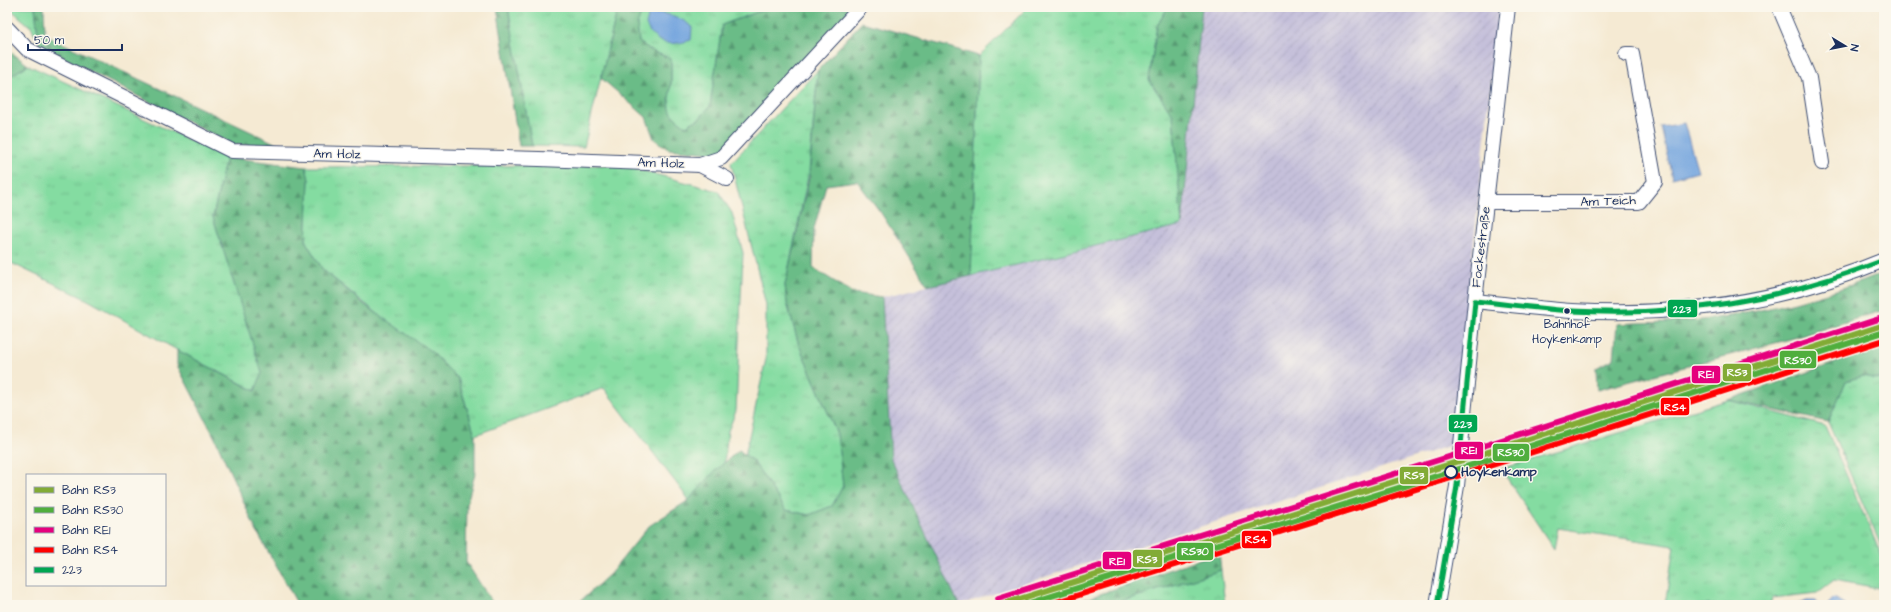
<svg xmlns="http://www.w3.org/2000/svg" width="1891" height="612" font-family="'Architects Daughter',sans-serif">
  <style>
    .industrial { fill: url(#industrial-furrows) }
    .grass { fill: url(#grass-tufts); stroke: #508680 }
    .forest { fill: url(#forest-firs); stroke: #437672 }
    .water { fill: #73a4de; stroke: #476a9e }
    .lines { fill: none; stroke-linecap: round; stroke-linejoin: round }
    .minor-casing { stroke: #3c4b70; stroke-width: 16 }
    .minor { stroke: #fff; stroke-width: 14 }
    .bus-1-casing { stroke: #fbf7ec; stroke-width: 8 }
    .bus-1 { stroke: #00a651; stroke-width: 5 }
    .rail-1-casing { stroke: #fbf7ec; stroke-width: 9 }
    .rail-2-casing { stroke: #fbf7ec; stroke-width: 9 }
    .rail-3-casing { stroke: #fbf7ec; stroke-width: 9 }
    .rail-4-casing { stroke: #fbf7ec; stroke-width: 9 }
    .rail-1 { stroke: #82ab36; stroke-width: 6 }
    .rail-2 { stroke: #50ae3d; stroke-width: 6 }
    .rail-3 { stroke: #e5007d; stroke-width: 6 }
    .rail-4 { stroke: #f00; stroke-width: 6 }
    .bus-dot { fill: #1b2f5e; stroke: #fbf7ec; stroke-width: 1.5 }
    .stop-dot { fill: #fbf7ec; stroke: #1b2f5e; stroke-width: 2 }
    .labels { text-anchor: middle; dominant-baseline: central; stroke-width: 3; stroke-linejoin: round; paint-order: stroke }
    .bus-label { font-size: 12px; fill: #1b2f5e; stroke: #fbf7ec }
    .street-label { font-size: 13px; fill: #1b2f5e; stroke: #fbf7ec }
    .stop-label { font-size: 13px; font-weight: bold; fill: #1b2f5e; stroke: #fbf7ec; text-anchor: start }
    .line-badge { stroke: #fbf7ec; stroke-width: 1.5 }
    .badge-label { font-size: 11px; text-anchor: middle; font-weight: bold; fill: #fff }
  </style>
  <defs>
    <pattern id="industrial-furrows" width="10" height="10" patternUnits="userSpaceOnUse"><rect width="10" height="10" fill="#c5c0da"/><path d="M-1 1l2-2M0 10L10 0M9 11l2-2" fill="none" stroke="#a9a5be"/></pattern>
    <pattern id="grass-tufts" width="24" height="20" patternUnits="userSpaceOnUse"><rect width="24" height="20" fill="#84dca1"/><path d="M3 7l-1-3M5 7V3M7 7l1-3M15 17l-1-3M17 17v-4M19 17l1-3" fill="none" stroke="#71bd8d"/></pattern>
    <pattern id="forest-firs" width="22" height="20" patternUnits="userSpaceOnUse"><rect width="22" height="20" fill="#6bbc87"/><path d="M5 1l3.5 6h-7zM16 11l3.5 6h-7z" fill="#579972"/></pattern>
  </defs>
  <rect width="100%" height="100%" fill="#fbf7ec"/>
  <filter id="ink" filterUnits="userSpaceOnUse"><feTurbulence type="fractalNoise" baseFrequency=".025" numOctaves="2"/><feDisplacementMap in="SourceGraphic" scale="8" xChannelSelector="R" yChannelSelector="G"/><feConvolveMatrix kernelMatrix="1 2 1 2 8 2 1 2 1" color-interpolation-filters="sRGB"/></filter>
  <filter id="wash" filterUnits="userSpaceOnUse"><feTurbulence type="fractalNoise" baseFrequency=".012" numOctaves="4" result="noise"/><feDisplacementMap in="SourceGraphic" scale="16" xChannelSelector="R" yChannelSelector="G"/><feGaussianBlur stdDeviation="0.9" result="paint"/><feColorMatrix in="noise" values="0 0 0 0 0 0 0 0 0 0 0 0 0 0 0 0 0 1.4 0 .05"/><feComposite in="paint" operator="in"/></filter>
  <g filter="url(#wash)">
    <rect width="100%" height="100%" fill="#f5ead3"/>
    <polygon class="industrial" points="1202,7 1499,7 1452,445 959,605 891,459 882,297 1182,225"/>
    <g class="grass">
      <polygon points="8,7 35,7 39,45 32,28"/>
      <polygon points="508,7 618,7 584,147 532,146"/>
      <path d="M622 7H771L722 25 710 107 700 118 686 126C666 113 668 106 671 84 671 76 671 68 671 59L652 51 639 42 637 25Z"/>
      <polygon points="1028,7 1168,7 1157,26 1149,80 1173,115 1182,225 971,276 979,56"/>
      <polygon points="28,65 226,157 213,217 262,373 256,391 177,350 88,300 7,261 7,78"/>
      <polygon points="818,70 809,172 785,285 787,303 799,345 837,434 843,486 832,506 809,515 786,510 753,461 745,455 766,359 766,305 731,163"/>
      <polygon points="621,165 718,191 732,213 743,253 736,411 728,431 724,463 689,500 604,388 475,435 458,378 323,270 306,242 309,180 306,167"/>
      <polygon points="1862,376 1884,380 1884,553 1828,422 1846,381"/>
      <polygon points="1728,400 1825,426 1884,561 1884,589 1834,580 1817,593 1772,598 1770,605 1665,605 1674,546 1558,528 1554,549 1501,469"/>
      <polygon points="1221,570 1225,605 1110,605"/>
    </g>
    <g class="forest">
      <polygon points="35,7 44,7 45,35 279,145 233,145 39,45"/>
      <polygon points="497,7 508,7 532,146 519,146"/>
      <path d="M618 7 641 14 637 25 639 42 652 51 671 59C671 68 671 76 671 84 668 106 666 113 686 126L700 118 710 106 722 25 771 7H855L721 154 668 149 654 139 646 117 601 78Z"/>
      <polygon points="1168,7 1202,7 1182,225 1173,115 1149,80 1157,26"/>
      <polygon points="862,22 979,56 971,276 928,286 881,213 857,181 826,185 814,229 813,268 853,293 882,297 891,459 959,605 576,605 610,574 649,526 689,500 716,470 739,450 753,461 786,510 809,515 832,506 843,486 837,434 799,345 787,303 785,285 809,178 818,70"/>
      <polygon points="7,49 28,65 7,78"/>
      <polygon points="226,157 306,167 309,180 306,242 323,270 365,305 432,352 458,379 475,435 475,474 467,503 466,562 494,605 298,605 256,530 215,438 177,365 177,350 255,391 262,373 213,217"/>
      <path d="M1884 273V310L1794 338 1597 390 1596 368 1614 359 1617 324C1645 322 1674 323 1702 320 1764 312 1826 296 1884 273Z"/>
      <polygon points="1884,346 1884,380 1862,376 1846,381 1828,422 1728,400"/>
      <polygon points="1219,552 1221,570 1110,605 1069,605"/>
    </g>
    <g class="water">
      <path d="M649 13C667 13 678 15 692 27L691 40C671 46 656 46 646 25Z"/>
      <polygon points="1684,123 1698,171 1672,178 1661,127"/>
      <polygon points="1834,598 1846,605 1827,605"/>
      <polygon points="1807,601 1816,601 1818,605 1795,605"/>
    </g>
  </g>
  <g filter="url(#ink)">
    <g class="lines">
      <g class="minor-casing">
        <g id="minor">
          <polyline points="1779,7 1809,78 1822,163"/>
          <polyline points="7,28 27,49 232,151 539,159 700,165 727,179"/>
          <polyline points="700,165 721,158 861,7"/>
          <polyline points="1487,202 1639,202 1655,182 1632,54 1626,54"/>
          <path d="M1475 301C1507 304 1540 309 1572 311 1680 317 1784 302 1884 260"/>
          <polyline points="1437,605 1457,486 1475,301 1508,7"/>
        </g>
      </g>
      <use href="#minor" class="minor"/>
      <g class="bus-1-casing">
        <g id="bus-1">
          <path d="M1475 301C1507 304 1539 309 1572 311 1683 317 1781 300 1884 260"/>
          <polyline points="1437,605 1457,486 1475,301"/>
        </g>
      </g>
      <use href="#bus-1" class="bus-1"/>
      <g class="rail-1-casing">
        <polyline id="rail-1" points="1000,605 1460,461 1884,325"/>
      </g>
      <g class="rail-2-casing">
        <polyline id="rail-2" points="1023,605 1462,468 1884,332"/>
      </g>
      <g class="rail-3-casing">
        <polyline id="rail-3" points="998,598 1458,454 1882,318"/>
      </g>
      <g class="rail-4-casing">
        <polyline id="rail-4" points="1047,605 1464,474 1884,340"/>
      </g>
      <use href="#rail-1" class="rail-1"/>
      <use href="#rail-2" class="rail-2"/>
      <use href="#rail-3" class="rail-3"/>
      <use href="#rail-4" class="rail-4"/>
    </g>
  </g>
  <circle class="bus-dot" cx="1567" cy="311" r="3.5"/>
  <circle class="stop-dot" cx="1451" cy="472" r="6"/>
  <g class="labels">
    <g class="bus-label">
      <text x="1567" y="324">Bahnhof<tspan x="1567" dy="15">Hoykenkamp</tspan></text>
    </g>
    <g class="street-label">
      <text transform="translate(337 154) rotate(1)">Am Holz</text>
      <text transform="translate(661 163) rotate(2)">Am Holz</text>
      <text transform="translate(1608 201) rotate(-2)">Am Teich</text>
      <text transform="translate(1481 247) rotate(-83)">Fockestraße</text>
    </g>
    <g class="stop-label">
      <text x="1461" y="472">Hoykenkamp</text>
    </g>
  </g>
  <g class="line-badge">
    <rect x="1667" y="299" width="31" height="19" rx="4" fill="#00a651"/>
    <rect x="1779" y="350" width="38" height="19" rx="4" fill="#50ae3d"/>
    <rect x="1722" y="363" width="30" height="19" rx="4" fill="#82ab36"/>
    <rect x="1691" y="365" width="30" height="19" rx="4" fill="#e5007d"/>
    <rect x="1660" y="397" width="30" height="19" rx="4" fill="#f00"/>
    <rect x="1448" y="414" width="30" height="19" rx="4" fill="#00a651"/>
    <rect x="1454" y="441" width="30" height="19" rx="4" fill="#e5007d"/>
    <rect x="1492" y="443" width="38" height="19" rx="4" fill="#50ae3d"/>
    <rect x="1399" y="466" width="30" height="19" rx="4" fill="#82ab36"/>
    <rect x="1241" y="530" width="31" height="19" rx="4" fill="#f00"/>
    <rect x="1176" y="542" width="38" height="19" rx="4" fill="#50ae3d"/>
    <rect x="1132" y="549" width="31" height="19" rx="4" fill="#82ab36"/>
    <rect x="1102" y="551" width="30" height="19" rx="4" fill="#e5007d"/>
  </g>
  <g class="badge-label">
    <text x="1682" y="313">223</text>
    <text x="1798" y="364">RS30</text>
    <text x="1737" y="376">RS3</text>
    <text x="1706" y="378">RE1</text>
    <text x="1675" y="411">RS4</text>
    <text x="1463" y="428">223</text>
    <text x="1469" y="454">RE1</text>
    <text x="1511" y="456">RS30</text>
    <text x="1414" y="479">RS3</text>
    <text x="1256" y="543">RS4</text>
    <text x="1195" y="555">RS30</text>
    <text x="1147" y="563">RS3</text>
    <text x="1117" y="565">RE1</text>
  </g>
  <rect width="1891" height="612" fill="none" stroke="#fbf7ec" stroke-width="24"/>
  <rect x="26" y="474" width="140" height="112" fill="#fbf7ec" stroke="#a1a7b3"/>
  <rect x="34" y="487" width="20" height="6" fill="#82ab36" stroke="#a1a7b3"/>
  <text x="62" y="494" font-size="12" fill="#1b2f5e">Bahn RS3</text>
  <rect x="34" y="507" width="20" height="6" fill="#50ae3d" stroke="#a1a7b3"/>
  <text x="62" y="514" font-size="12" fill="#1b2f5e">Bahn RS30</text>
  <rect x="34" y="527" width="20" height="6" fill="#e5007d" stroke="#a1a7b3"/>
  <text x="62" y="534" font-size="12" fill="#1b2f5e">Bahn RE1</text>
  <rect x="34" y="547" width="20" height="6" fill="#ff0000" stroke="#a1a7b3"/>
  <text x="62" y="554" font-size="12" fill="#1b2f5e">Bahn RS4</text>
  <rect x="34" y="567" width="20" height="6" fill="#00a651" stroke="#a1a7b3"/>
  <text x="62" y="574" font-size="12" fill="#1b2f5e">223</text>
  <g transform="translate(1845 46) rotate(100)" stroke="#fbf7ec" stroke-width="3" paint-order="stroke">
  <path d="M0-3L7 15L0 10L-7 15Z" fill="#1b2f5e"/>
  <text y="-6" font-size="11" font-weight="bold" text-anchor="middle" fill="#1b2f5e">N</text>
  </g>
  <path d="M28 44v6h94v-6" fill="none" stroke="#1b2f5e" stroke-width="2"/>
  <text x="34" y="44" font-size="12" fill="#1b2f5e" stroke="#fbf7ec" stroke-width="3" paint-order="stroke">50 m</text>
</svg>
